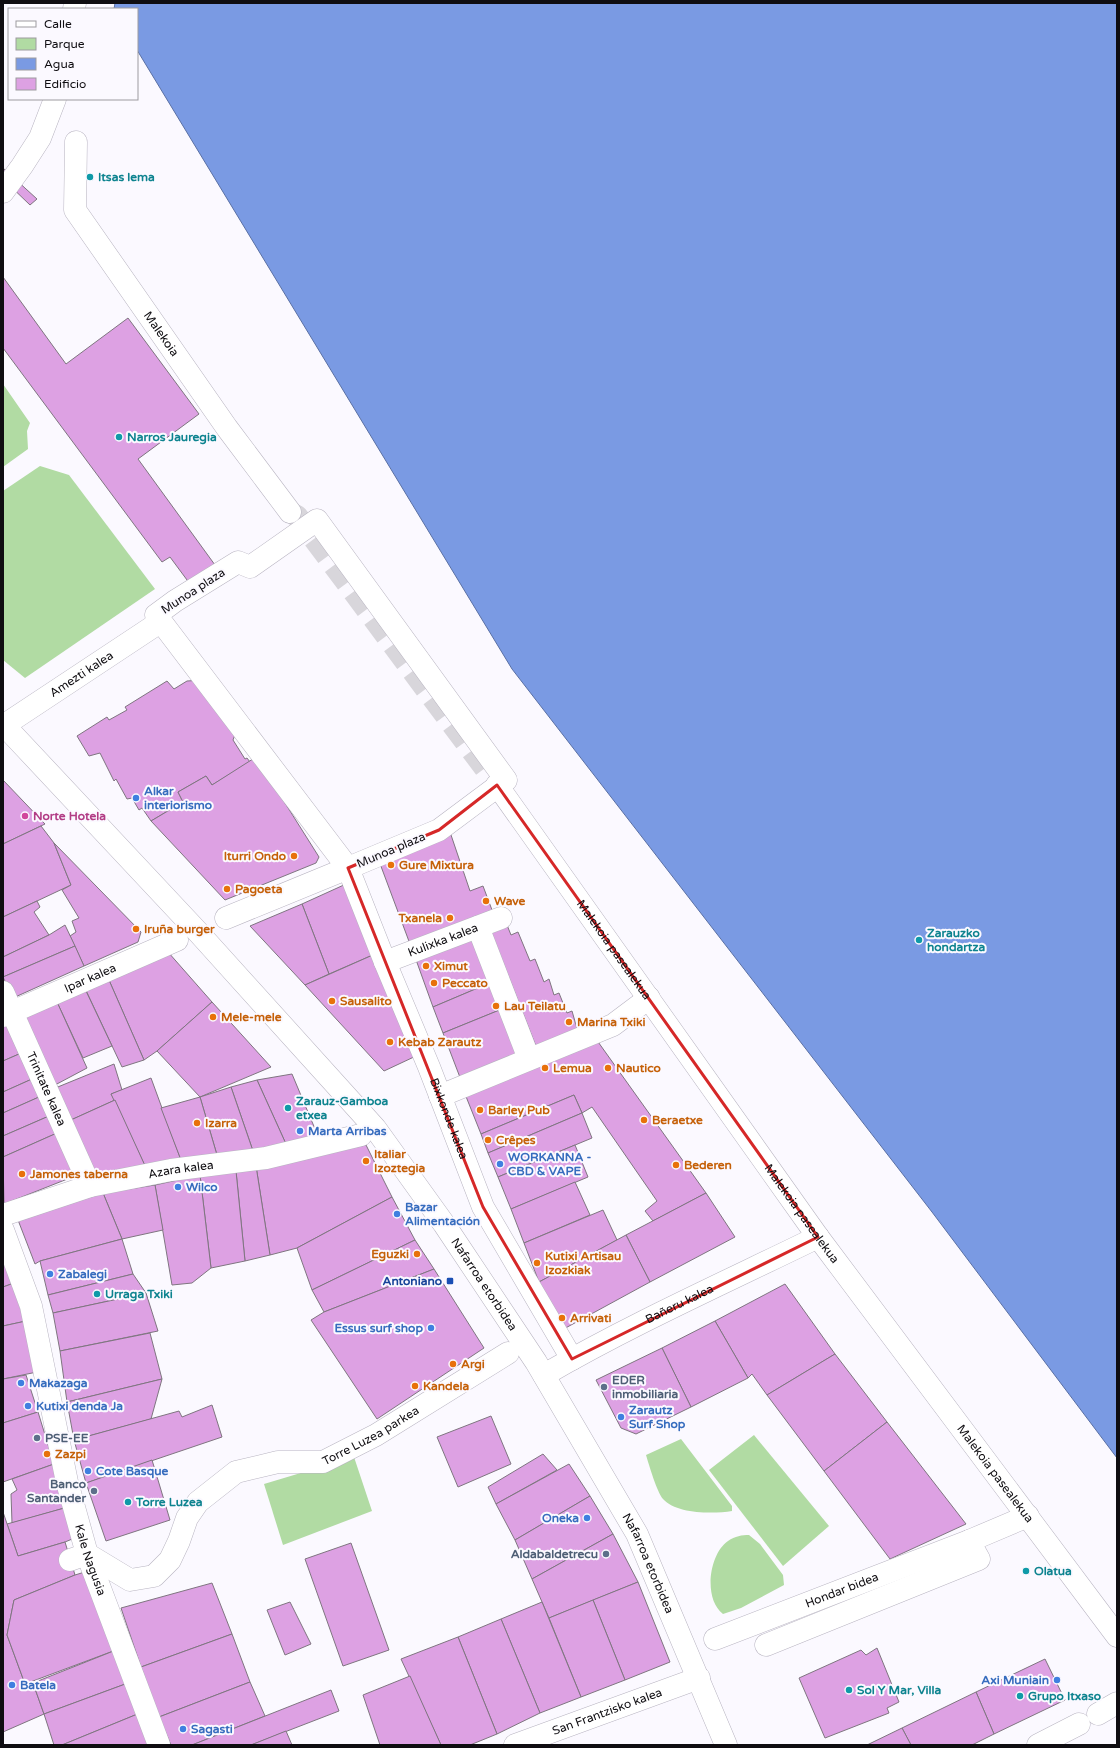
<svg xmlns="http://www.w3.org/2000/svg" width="1120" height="1748" font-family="'Varela Round',sans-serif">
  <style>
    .green { fill: #b1dba3 }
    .water { fill: #7a9ae3; stroke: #5a70a4 }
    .building { fill: #dda1e3; stroke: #7f7580 }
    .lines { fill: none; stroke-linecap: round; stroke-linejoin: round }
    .minor-tunnel { stroke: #d8d6db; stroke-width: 22; stroke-dasharray: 22 11; stroke-linecap: butt }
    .minor-casing { stroke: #b8b4c1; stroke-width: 23 }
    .highway-casing { stroke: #b8b4c1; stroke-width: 23 }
    .minor { stroke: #fff; stroke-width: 22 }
    .highway { stroke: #fff; stroke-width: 22 }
    .marked { fill: none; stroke: #d62828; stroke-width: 3; stroke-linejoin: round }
    .culture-dot { fill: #0f9aa8; stroke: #fbf9ff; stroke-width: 1.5 }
    .shop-dot { fill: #3f7fe0; stroke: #fbf9ff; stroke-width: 1.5 }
    .hotel-dot { fill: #d1479c; stroke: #fbf9ff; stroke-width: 1.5 }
    .food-dot { fill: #e8710a; stroke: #fbf9ff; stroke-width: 1.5 }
    .transit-dot { fill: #1a4fb4; stroke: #fbf9ff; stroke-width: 1.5 }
    .service-dot { fill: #5c6f8a; stroke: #fbf9ff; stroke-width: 1.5 }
    .labels { text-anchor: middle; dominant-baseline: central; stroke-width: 4; stroke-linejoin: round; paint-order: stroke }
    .culture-label { font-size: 12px; font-weight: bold; fill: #0d838f; stroke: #fbf9ff; text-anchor: start }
    .street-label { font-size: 12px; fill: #0f0d11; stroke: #fbf9ff }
    .shop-label { font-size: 12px; font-weight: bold; fill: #366cbe; stroke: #fbf9ff; text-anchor: start }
    .hotel-label { font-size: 12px; font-weight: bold; fill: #b23c85; stroke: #fbf9ff; text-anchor: start }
    .food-label { font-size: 12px; font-weight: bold; fill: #c56008; stroke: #fbf9ff; text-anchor: start }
    .transit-label { font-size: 12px; font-weight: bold; fill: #164399; stroke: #fbf9ff; text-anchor: end }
    .service-label { font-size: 12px; font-weight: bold; fill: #4e5e75; stroke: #fbf9ff; text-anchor: start }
  </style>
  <rect width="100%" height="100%" fill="#fbf9ff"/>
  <g class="green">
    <polygon points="3,384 30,423 27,431 28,449 3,467"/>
    <polygon points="40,466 69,475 155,589 25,678 3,660 3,491"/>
    <polygon points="754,1435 829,1526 783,1566 709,1470"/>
    <path d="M681 1439 732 1506V1511C713 1514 676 1514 663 1499 657 1492 649 1465 646 1455Z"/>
    <polygon points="354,1457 372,1511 283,1545 264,1484"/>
    <path d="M749 1535 760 1544 783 1575 784 1585 741 1608 723 1614C703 1599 709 1554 728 1541 735 1536 742 1535 749 1535Z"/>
  </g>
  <polygon class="water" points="115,3 1117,3 1117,1458 932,1212 512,669 137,50 137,9 114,9"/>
  <g class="building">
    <polygon points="3,168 37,199 30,205 3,179"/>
    <polygon points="3,277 66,364 128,318 199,414 138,459 215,565 190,584 170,557 162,562 3,348"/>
    <polygon points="204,680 236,732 233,740 245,759 247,758 250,762 212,785 206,776 178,792 183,802 151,821 142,808 139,810 132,798 127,799 116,779 114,781 100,753 89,756 77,736 107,717 109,720 127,710 125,707 167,681 174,689 187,681"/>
    <polygon points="256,757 319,857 316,863 225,900 151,821 183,802 178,792 206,776 212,785"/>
    <polygon points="3,780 45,824 3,844"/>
    <polygon points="41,826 54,843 71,885 3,917 3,844"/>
    <polygon points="450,832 470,891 483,886 492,910 410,944 379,861"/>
    <polygon points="54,843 141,932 138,942 84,966 70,936 76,932 72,921 79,918 62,890 71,885"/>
    <polygon points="346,884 375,954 329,974 302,904"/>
    <polygon points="37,901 40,907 34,912 49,935 3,957 3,917"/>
    <polygon points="302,904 329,974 305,985 250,926"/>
    <polygon points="505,920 511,935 518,932 530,961 535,959 544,982 549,979 554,995 559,993 567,1013 572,1011 578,1032 537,1049 489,927"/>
    <polygon points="65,925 75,946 3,977 3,957 49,935"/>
    <polygon points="473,933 492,982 433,1007 415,957"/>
    <polygon points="75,946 84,966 13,998 3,977"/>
    <polygon points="168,952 212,1002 157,1051 144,1060 105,971"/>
    <polygon points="375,954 416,1056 384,1071 305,985"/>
    <polygon points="105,971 144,1060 122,1067 82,982"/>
    <polygon points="492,982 502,1009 443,1033 433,1007"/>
    <polygon points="86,991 112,1046 83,1058 57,1002"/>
    <polygon points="57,1002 87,1068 55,1085 16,1019"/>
    <polygon points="212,1002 271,1067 200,1097 157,1051"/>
    <polygon points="502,1009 521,1058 461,1080 443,1033"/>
    <polygon points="7,1024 19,1054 3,1061 3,1025"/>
    <polygon points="596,1039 706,1193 653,1221 645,1211 657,1201 592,1107 582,1113 574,1095 481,1134 465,1094"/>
    <polygon points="19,1054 32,1079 3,1092 3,1061"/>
    <polygon points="114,1064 122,1090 111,1094 115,1100 62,1124 48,1091"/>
    <polygon points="292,1074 318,1136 286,1144 257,1080"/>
    <polygon points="151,1078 181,1160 147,1170 111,1094"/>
    <polygon points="32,1079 39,1097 3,1113 3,1092"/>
    <polygon points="257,1080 286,1144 253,1151 231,1087"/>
    <polygon points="231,1087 253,1151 217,1155 200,1097"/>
    <polygon points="574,1095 582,1113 488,1153 481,1134"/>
    <polygon points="39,1097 49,1116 3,1136 3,1113"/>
    <polygon points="200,1097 217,1155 181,1160 161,1108"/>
    <polygon points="115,1100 147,1170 90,1186 62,1124"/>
    <polygon points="582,1113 592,1138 498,1177 488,1153"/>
    <polygon points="49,1116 57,1133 3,1157 3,1136"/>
    <polygon points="57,1133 75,1176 4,1204 3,1157"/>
    <polygon points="366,1145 392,1197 297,1248 270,1255 256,1166"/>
    <polygon points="575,1145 588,1177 511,1209 498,1177"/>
    <polygon points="256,1166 270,1255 245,1261 236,1171"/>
    <polygon points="236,1171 245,1261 211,1268 200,1175"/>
    <polygon points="200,1175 211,1268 192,1283 172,1285 155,1185"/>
    <polygon points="575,1182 590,1215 524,1243 511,1209"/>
    <polygon points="155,1185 163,1230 122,1239 103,1193"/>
    <polygon points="103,1193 122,1239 40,1261 35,1264 18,1220"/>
    <polygon points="706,1193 735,1237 650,1282 626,1235"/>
    <polygon points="392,1197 415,1240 312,1290 297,1248"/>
    <polygon points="603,1210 617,1240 539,1282 524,1243"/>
    <polygon points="626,1235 650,1282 560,1331 539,1282"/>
    <polygon points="122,1239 133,1274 48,1295 40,1261"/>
    <polygon points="415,1240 434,1269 324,1312 312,1290"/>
    <polygon points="3,1250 14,1283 3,1287"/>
    <polygon points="434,1269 484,1348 377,1419 311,1320 324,1312"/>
    <polygon points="133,1274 146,1293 53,1313 48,1295"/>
    <polygon points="14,1283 26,1321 3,1326 3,1287"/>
    <polygon points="785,1284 835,1354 767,1395 752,1374 748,1378 715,1321"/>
    <polygon points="146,1293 158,1331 60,1351 53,1313"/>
    <polygon points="26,1321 37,1372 3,1379 3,1326"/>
    <polygon points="715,1321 748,1378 691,1407 662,1348"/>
    <polygon points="150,1333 162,1379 67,1402 60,1351"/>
    <polygon points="662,1348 691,1407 636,1434 621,1428 596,1380"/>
    <polygon points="835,1354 887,1422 824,1471 767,1395"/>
    <polygon points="26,1375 38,1412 3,1423 3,1379"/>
    <polygon points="162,1379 151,1419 74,1440 67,1402"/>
    <polygon points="212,1405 222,1437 86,1483 74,1440 179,1411 182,1417"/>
    <polygon points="38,1412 54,1464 3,1482 3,1423"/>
    <polygon points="491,1416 511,1464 458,1487 437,1437"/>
    <polygon points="887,1422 966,1524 890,1559 824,1471"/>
    <polygon points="543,1454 557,1470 496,1504 488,1487"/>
    <polygon points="152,1460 170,1520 106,1541 86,1483"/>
    <polygon points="54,1464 68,1507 12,1523 11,1494 17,1490 12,1479"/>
    <polygon points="569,1464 590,1496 515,1540 496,1504"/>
    <polygon points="590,1496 613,1534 532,1579 515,1540"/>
    <polygon points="68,1507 77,1537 65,1542 18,1556 7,1524"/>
    <polygon points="3,1512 18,1556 65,1542 75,1575 14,1600 7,1635 25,1684 33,1683 44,1714 3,1732"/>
    <polygon points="613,1534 638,1582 549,1618 532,1579"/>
    <polygon points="351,1543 389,1650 343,1666 305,1559"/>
    <polygon points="88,1571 116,1650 25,1684 7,1635 14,1600 75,1575"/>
    <polygon points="638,1582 670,1662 625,1680 593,1600"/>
    <polygon points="212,1583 232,1634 141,1667 121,1608"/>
    <polygon points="593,1600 625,1680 581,1697 549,1618"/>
    <polygon points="290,1602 311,1644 285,1655 267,1610"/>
    <polygon points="542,1602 581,1697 540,1713 501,1619"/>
    <polygon points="501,1619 540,1713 497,1734 458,1637"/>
    <polygon points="232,1634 250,1682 159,1717 141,1667"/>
    <polygon points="458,1637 497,1734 470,1745 441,1745 401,1659"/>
    <polygon points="877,1648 899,1702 887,1708 889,1713 825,1738 799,1678 861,1650 866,1655"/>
    <polygon points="116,1650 128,1683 44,1714 33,1683"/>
    <polygon points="1045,1659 1065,1700 994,1734 976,1692"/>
    <polygon points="410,1676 441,1745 380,1745 363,1695"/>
    <polygon points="250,1682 265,1716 192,1745 171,1745 159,1717"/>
    <polygon points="128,1683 140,1713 62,1745 54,1745 44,1714"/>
    <polygon points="331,1690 339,1711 251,1745 192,1745"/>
    <polygon points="976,1692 994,1734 972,1745 911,1745 902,1728"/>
    <polygon points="140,1713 151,1745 62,1745"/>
    <polygon points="902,1728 911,1745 867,1745"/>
    <polygon points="286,1731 292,1745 251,1745"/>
  </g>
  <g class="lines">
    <polyline class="minor-tunnel" points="293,514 297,516 493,779"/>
    <g class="minor-casing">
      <g id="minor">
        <path id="s1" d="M76 142 75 210 227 428 290 512"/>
        <polygon points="317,520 506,780 439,830 348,868 156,615 175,601 238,562 250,567"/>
        <path id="s2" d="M3 726 160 622"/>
        <path id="s3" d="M497 785 818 1237 1117 1636"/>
        <path id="s4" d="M226 918 348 868 385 962 429 1067 483 1207 572 1359"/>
        <polyline points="478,927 529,1059"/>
        <path id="s5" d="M385 962 501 918"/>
        <path id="s6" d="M3 992 90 1186"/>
        <path id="s7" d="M3 1016 177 940"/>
        <polyline points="440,1096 613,1025 649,998"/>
        <path id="s8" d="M3 1215 90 1186 171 1170 266 1158 361 1135"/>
        <path id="s9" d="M3 1230 31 1306 67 1482 87 1554 159 1745"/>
        <path id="s10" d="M544 1375C632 1324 726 1282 818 1237"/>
        <path id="s11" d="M70 1560 87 1554 130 1580 154 1576 170 1560 179 1541 187 1518 198 1502 236 1472 278 1462H323L376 1435 508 1353"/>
        <path id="s12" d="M715 1639 969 1541 1028 1516"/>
        <polyline points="766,1645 979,1559 969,1541"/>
        <polyline points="1098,1714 1117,1703"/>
        <path id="s13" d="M515 1745 699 1678"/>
        <polyline points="1038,1745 1079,1724"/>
      </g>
    </g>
    <g class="highway-casing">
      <g id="highway">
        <polyline points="74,9 75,3"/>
        <polyline points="3,192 22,166 40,138 55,99"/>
        <path id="s14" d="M3 724 197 931 375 1128 444 1224 536 1362 637 1534 726 1745"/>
      </g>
    </g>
    <use href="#minor" class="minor"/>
    <use href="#highway" class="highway"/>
  </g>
  <path class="marked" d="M497 785 818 1237 572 1359 483 1207 348 868 439 830Z"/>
  <g class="culture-dot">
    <circle cx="90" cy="177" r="4"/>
    <circle cx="119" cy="437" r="4"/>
    <circle cx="919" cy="940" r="4"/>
    <circle cx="288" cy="1108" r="4"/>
    <circle cx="97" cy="1294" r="4"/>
    <circle cx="128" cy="1502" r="4"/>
    <circle cx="1026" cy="1571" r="4"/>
    <circle cx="849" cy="1690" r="4"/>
    <circle cx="1020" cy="1696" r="4"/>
  </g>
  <g class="shop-dot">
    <circle cx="136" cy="798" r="4"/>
    <circle cx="300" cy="1131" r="4"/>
    <circle cx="500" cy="1164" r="4"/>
    <circle cx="178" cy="1187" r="4"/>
    <circle cx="397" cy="1214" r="4"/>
    <circle cx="50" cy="1274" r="4"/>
    <circle cx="431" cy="1328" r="4"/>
    <circle cx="21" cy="1383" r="4"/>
    <circle cx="28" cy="1406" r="4"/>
    <circle cx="621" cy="1417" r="4"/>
    <circle cx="88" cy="1471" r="4"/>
    <circle cx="587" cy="1518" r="4"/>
    <circle cx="1057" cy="1680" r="4"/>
    <circle cx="12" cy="1685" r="4"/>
    <circle cx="183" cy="1729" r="4"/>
  </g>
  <circle class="hotel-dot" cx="25" cy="816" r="4"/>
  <g class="food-dot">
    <circle cx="294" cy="856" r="4"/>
    <circle cx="391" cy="865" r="4"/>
    <circle cx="227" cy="889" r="4"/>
    <circle cx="486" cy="901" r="4"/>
    <circle cx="450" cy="918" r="4"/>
    <circle cx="136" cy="929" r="4"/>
    <circle cx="426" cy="966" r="4"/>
    <circle cx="434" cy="983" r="4"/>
    <circle cx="332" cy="1001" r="4"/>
    <circle cx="496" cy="1006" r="4"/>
    <circle cx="213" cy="1017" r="4"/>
    <circle cx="569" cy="1022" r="4"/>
    <circle cx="390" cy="1042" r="4"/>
    <circle cx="545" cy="1068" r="4"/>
    <circle cx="608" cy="1068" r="4"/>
    <circle cx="480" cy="1110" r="4"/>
    <circle cx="644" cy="1120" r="4"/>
    <circle cx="197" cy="1123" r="4"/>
    <circle cx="488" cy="1140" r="4"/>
    <circle cx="366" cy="1161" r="4"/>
    <circle cx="676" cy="1165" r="4"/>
    <circle cx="22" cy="1174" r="4"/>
    <circle cx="417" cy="1254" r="4"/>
    <circle cx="537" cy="1263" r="4"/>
    <circle cx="562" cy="1318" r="4"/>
    <circle cx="453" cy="1364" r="4"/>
    <circle cx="415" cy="1386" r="4"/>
    <circle cx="47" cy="1454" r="4"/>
  </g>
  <rect class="transit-dot" x="446" y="1277" width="8" height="8" rx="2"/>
  <g class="service-dot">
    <circle cx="604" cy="1387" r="4"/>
    <circle cx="37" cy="1438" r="4"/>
    <circle cx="94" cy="1491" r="4"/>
    <circle cx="606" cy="1554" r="4"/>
  </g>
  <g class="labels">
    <g class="culture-label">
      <text x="98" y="177">Itsas lema</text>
      <text x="127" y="437">Narros Jauregia</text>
      <text x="927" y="933">Zarauzko<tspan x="927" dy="14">hondartza</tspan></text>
      <text x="296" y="1101">Zarauz-Gamboa<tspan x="296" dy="14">etxea</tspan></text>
      <text x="105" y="1294">Urraga Txiki</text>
      <text x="136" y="1502">Torre Luzea</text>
      <text x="1034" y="1571">Olatua</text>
      <text x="857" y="1690">Sol Y Mar, Villa</text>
      <text x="1028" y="1696">Grupo Itxaso</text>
    </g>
    <g class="street-label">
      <text stroke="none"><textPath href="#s1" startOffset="219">Malekoia</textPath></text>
      <text transform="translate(193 591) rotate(-33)">Munoa plaza</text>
      <text stroke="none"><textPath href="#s2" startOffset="94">Amezti kalea</textPath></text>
      <text transform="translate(391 850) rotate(-23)">Munoa plaza</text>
      <text stroke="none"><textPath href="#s5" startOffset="62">Kulixka kalea</textPath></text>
      <text stroke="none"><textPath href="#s3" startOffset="202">Malekoia pasealekua</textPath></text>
      <text stroke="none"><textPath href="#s7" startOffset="95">Ipar kalea</textPath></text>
      <text stroke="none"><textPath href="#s6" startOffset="106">Trinitate kalea</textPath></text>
      <text stroke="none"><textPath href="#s4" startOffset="402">Bixkonde kalea</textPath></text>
      <text stroke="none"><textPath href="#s8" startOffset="184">Azara kalea</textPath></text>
      <text stroke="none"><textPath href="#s3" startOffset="526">Malekoia pasealekua</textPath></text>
      <text stroke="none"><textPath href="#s14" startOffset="740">Nafarroa etorbidea</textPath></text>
      <text stroke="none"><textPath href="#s10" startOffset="153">Bañeru kalea</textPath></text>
      <text stroke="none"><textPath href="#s11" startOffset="371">Torre Luzea parkea</textPath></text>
      <text stroke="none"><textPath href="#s3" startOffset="850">Malekoia pasealekua</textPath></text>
      <text stroke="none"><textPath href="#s9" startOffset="342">Kale Nagusia</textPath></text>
      <text stroke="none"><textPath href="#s14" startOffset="1064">Nafarroa etorbidea</textPath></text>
      <text stroke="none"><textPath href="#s12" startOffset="136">Hondar bidea</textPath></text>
      <text stroke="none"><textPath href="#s13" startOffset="98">San Frantzisko kalea</textPath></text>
    </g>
    <g class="shop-label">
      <text x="144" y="791">Alkar<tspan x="144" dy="14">interiorismo</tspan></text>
      <text x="308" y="1131">Marta Arribas</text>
      <text x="508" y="1157">WORKANNA -<tspan x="508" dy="14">CBD &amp; VAPE</tspan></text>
      <text x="186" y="1187">Wilco</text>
      <text x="405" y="1207">Bazar<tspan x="405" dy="14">Alimentación</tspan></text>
      <text x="58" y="1274">Zabalegi</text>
      <text x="423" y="1328" text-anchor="end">Essus surf shop</text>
      <text x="29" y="1383">Makazaga</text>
      <text x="36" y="1406">Kutixi denda Ja</text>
      <text x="629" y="1410">Zarautz<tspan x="629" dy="14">Surf Shop</tspan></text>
      <text x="96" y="1471">Cote Basque</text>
      <text x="579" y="1518" text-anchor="end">Oneka</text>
      <text x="1049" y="1680" text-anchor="end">Axi Muniain</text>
      <text x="20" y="1685">Batela</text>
      <text x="191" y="1729">Sagasti</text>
    </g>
    <g class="hotel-label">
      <text x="33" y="816">Norte Hotela</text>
    </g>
    <g class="food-label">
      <text x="286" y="856" text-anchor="end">Iturri Ondo</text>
      <text x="399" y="865">Gure Mixtura</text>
      <text x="235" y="889">Pagoeta</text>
      <text x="494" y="901">Wave</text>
      <text x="442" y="918" text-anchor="end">Txanela</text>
      <text x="144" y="929">Iruña burger</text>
      <text x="434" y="966">Ximut</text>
      <text x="442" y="983">Peccato</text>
      <text x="340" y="1001">Sausalito</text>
      <text x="504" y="1006">Lau Teilatu</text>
      <text x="221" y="1017">Mele-mele</text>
      <text x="577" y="1022">Marina Txiki</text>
      <text x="398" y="1042">Kebab Zarautz</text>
      <text x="553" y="1068">Lemua</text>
      <text x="616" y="1068">Nautico</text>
      <text x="488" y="1110">Barley Pub</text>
      <text x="652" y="1120">Beraetxe</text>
      <text x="205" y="1123">Izarra</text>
      <text x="496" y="1140">Crêpes</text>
      <text x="374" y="1154">Italiar<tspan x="374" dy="14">Izoztegia</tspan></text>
      <text x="684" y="1165">Bederen</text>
      <text x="30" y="1174">Jamones taberna</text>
      <text x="409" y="1254" text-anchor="end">Eguzki</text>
      <text x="545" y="1256">Kutixi Artisau<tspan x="545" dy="14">Izozkiak</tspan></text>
      <text x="570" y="1318">Arrivati</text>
      <text x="461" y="1364">Argi</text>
      <text x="423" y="1386">Kandela</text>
      <text x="55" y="1454">Zazpi</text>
    </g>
    <g class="transit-label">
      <text x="442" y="1281">Antoniano</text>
    </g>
    <g class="service-label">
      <text x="612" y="1380">EDER<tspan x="612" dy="14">inmobiliaria</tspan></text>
      <text x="45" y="1438">PSE-EE</text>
      <text x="86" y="1484" text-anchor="end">Banco<tspan x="86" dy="14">Santander</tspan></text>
      <text x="598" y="1554" text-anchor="end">Aldabaldetrecu</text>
    </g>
  </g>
  <rect width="1120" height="1748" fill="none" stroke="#0f0d11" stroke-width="8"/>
  <rect x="8" y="8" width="130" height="92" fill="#fbf9ff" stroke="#9d9ba0"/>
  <rect x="16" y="21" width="20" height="6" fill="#ffffff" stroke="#9d9ba0"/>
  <text x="44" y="28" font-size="12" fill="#0f0d11">Calle</text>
  <rect x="16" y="38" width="20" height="12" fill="#b1dba3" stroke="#9d9ba0"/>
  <text x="44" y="48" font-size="12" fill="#0f0d11">Parque</text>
  <rect x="16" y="58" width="20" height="12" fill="#7a9ae3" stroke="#9d9ba0"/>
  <text x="44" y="68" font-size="12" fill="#0f0d11">Agua</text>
  <rect x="16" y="78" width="20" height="12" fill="#dda1e3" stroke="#9d9ba0"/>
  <text x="44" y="88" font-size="12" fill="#0f0d11">Edificio</text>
</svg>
